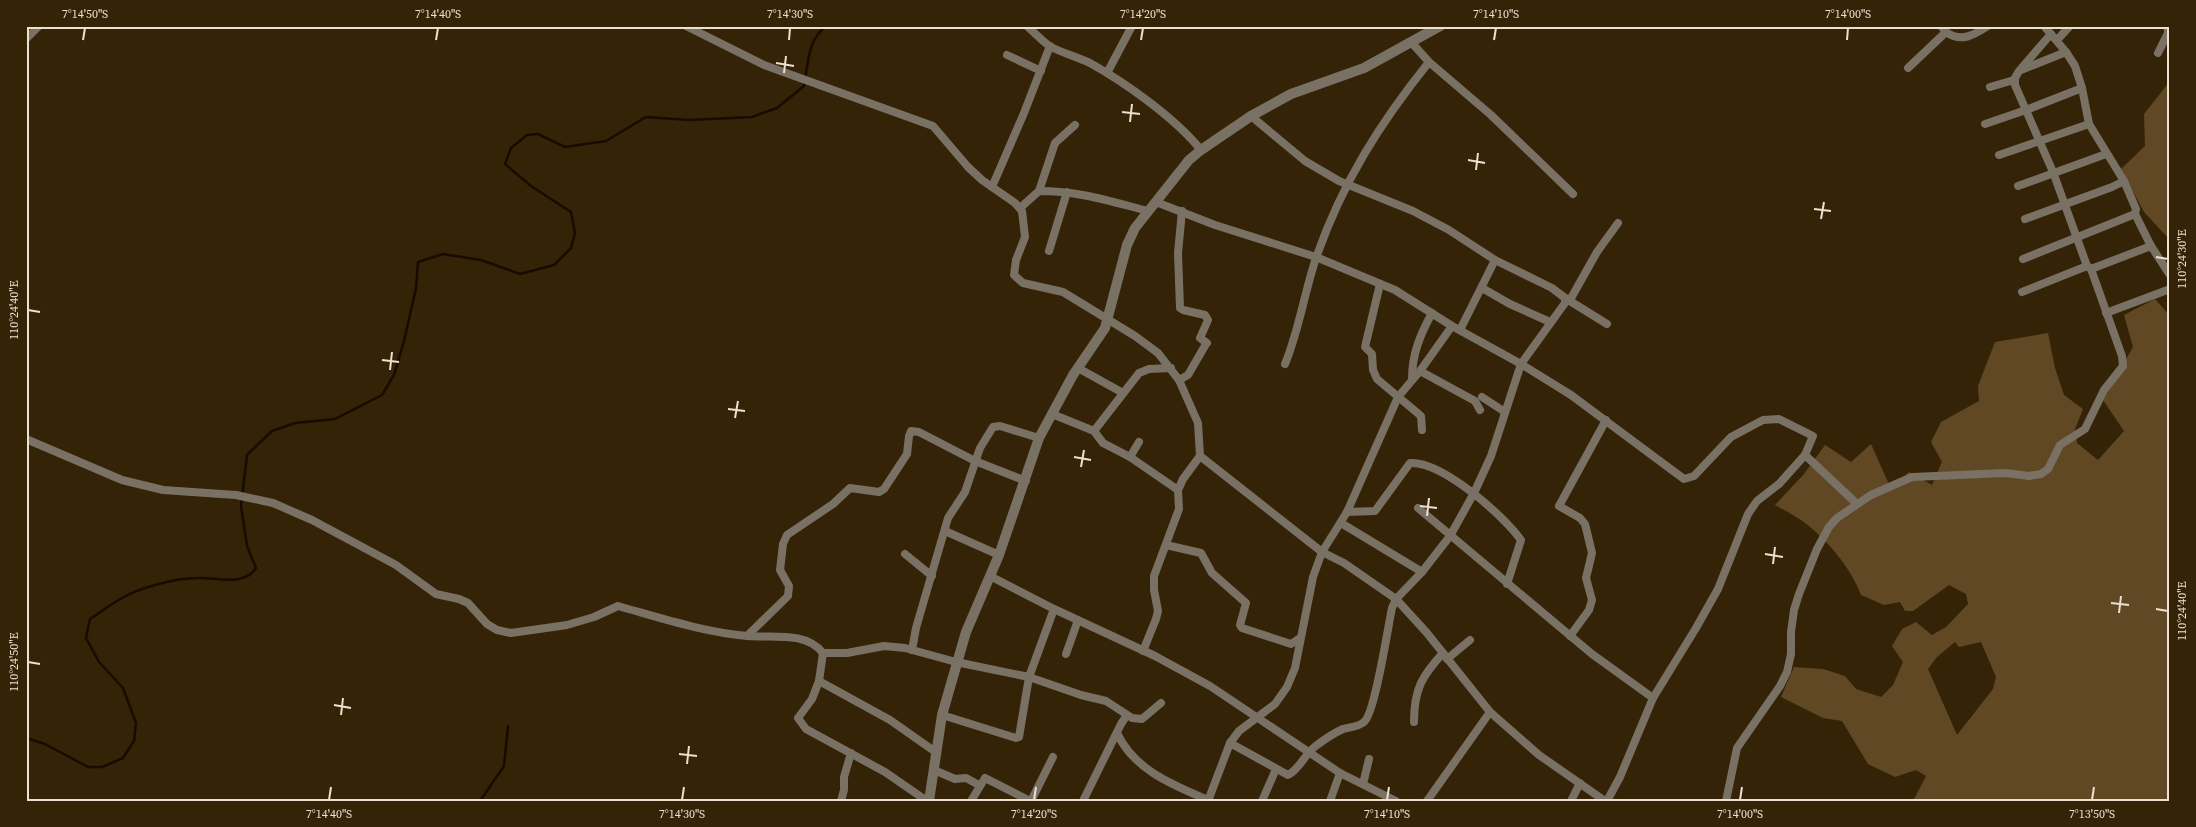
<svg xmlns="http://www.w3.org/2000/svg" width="2196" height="827" font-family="'Source Serif 4',serif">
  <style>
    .green { fill: #614824; fill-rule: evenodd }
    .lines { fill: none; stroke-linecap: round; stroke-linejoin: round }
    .stream { stroke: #180b00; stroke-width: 2.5 }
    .minor { stroke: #7a7165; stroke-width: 8 }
    .tertiary { stroke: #7a7165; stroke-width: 10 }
    .ticks { fill: none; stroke: #ece0d0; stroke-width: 2 }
    .neatline { fill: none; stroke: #ece0d0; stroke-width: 2 }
    .ticks-label { font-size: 12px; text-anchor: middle; fill: #ece0d0 }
  </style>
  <rect width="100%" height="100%" fill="#352307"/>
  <g class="green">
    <polygon points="2170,81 2170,240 2144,212 2121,169 2145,146 2144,114"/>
    <path d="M2155 299 2170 316V801H1913L1926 776 1916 770 1895 777 1868 764 1842 721 1823 718 1781 697 1794 667 1823 669 1845 676 1856 689 1881 697 1893 685 1903 662 1892 646 1902 629 1916 622 1932 635 1946 627 1968 604 1966 594 1949 585 1913 611H1905L1900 602 1884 605 1861 595C1851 568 1830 544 1809 526 1799 518 1786 511 1775 505L1804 474 1825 445 1851 462 1871 444 1891 489 1909 472 1932 485 1942 462 1931 442 1941 422 1979 401 1978 386 1995 342 2048 333 2055 368 2064 395 2083 409 2075 429 2077 443 2098 460 2124 431 2103 400 2133 347 2124 315ZM1955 642 1959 647 1981 642 1996 677 1993 689 1957 735 1928 669 1937 657Z"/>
  </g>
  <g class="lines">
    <g class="stream">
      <path d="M26 738 45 744 88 767H102L123 758 134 741 136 723 123 688 99 662 86 638 90 619C101 612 111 604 122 598 139 588 176 578 196 578 216 577 244 587 256 568L247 546 241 506 247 455 272 431 295 423 335 419 382 395 394 375 404 341 416 288 418 262 443 254 481 260 520 274 554 265 571 248 575 233 571 212 531 186 505 164 511 148 527 135 538 134 565 147 606 141 646 117 689 120 752 117 777 108 804 86C808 67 807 38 827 26"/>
      <polyline points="480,801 504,766 508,726"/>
    </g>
    <g class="minor">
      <polyline points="686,26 764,65 933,126 968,167 982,180 1015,203 1022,211 1025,237 1016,260 1014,275 1023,283 1063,292 1135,336 1158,353 1179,380 1198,423 1200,456 1322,552 1344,563 1396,599 1427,633 1490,712 1539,755 1605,801"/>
      <polyline points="2044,26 2066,52 2075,66 2082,88 2089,124 2124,181 2136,209 2135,214 2151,246 2170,275"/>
      <path d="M1028 27C1035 33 1043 42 1051 47 1063 53 1077 57 1090 63 1126 83 1175 118 1201 150"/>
      <path d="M1946 32C1961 43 1974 35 1988 26"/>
      <polyline points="26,39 39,26"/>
      <polyline points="2057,40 2070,26"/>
      <polyline points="1411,42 1429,62 1491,115 1573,194"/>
      <polyline points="2158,53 2168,33 2168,29 2166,26"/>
      <polyline points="1007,55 1041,71"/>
      <polyline points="1908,68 1946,32 1941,26"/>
      <polyline points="2021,70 2066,52"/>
      <polyline points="1107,73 1132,26"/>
      <polyline points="1990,87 2014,80"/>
      <polyline points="1985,124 2026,110 2082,88"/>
      <polyline points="1999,155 2089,124"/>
      <polyline points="2018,186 2106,154"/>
      <polyline points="992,187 1024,113 1050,46"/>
      <polyline points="1039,191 1055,143 1075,125"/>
      <polyline points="1156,202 1215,225 1316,257 1395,290 1452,326 1521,364 1571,395 1684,479 1694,476 1731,437 1763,420 1779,419 1813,436 1805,455 1779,484 1757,501 1748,514 1718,589 1696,628 1653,698 1620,777 1607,801"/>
      <path d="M1020 208 1039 191C1080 191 1109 201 1148 211"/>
      <polyline points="2025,219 2112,187 2124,181"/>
      <polyline points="1049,251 1067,192"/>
      <polyline points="2023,259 2135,214"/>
      <polyline points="2091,269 2151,246"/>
      <polyline points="1380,284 1365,347 1372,354 1373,370 1377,379 1421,416 1422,430"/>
      <polyline points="1482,288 1510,304 1550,322"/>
      <polyline points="2022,292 2087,266"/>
      <polyline points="1565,298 1607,324"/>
      <polyline points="1570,300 1597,252 1618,223"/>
      <polyline points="2106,313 2170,289"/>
      <polyline points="1460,330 1495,260"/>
      <path d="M1285 364C1299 330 1304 294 1316 258 1342 183 1380 123 1429 62"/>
      <polyline points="1078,368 1123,393"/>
      <polyline points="1420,371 1475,401 1480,410"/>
      <path d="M1412 379C1412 354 1420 335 1432 313"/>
      <polyline points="1179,380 1188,375 1206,344 1207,343 1200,338 1208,320 1205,315 1183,310 1180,308 1178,253 1182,211"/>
      <polyline points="1482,397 1505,412"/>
      <polyline points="1052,414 1094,431 1103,443 1130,457 1178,490 1179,509 1154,576 1154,590 1158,611 1156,619 1143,651"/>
      <polyline points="1094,431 1139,373 1149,369 1171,368"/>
      <path d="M26 439 122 480 163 490 236 495 273 503 312 520 396 565 436 594 459 599 468 603 487 624 497 630 511 633 567 625 594 617 618 606C661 618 703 632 748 636 773 638 806 631 823 653L819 681 812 699 798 718 806 729 885 772 927 801"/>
      <polyline points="1805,455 1856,503"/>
      <polyline points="1130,457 1139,442"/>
      <polyline points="1178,490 1183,479 1200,456"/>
      <polyline points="1418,508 1592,654 1653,698"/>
      <path d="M1347 512 1375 511 1410 463C1442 461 1503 515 1521 540L1507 584"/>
      <polyline points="1341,523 1422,572"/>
      <polyline points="945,531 999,555"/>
      <polyline points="1166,545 1201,553 1212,573 1246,603 1240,625 1242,628 1291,644 1300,638"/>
      <polyline points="905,554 932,576"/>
      <polyline points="990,576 1054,609 1155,656 1210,686 1340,773 1396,801"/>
      <polyline points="747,636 788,596 789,586 780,570 783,544 787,535 833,504 850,488 879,492 884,489 907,454 909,436 911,431 919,432 975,461 1026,481"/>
      <polyline points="1570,636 1589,610 1592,600 1586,578 1592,553 1585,524 1580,518 1559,506 1606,420"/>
      <polyline points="912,650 916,628 948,518 965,492 980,448 993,427 1000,426 1039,438"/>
      <polyline points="823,653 847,653 884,646 905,648 956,662 1029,677 1081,695 1106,701 1132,718 1142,719 1161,703"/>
      <polyline points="1066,654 1078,620"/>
      <polyline points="1447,659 1470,640"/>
      <polyline points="819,681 890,720 937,753"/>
      <polyline points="942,715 1016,738 1019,737 1029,677 1054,609"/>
      <path d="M1414 722C1414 689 1422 676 1443 653"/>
      <path d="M1117 733C1134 770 1173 785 1208 800"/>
      <polyline points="1230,743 1239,731 1275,704 1287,687 1295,668 1313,577 1322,552 1347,512 1398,397 1420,371 1452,326"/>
      <polyline points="934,770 955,779 966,778 979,785"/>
      <polyline points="1363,784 1369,759"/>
      <polyline points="841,801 844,790 844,777 851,753"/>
      <polyline points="971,801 985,778 1030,801"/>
      <polyline points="1031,801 1053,757"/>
      <polyline points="1083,801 1121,724 1127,715"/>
      <path d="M1208 801 1230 743 1288 775C1300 769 1305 753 1317 745 1325 739 1334 733 1343 729 1350 727 1358 727 1364 722 1375 714 1388 626 1392 608L1396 599 1422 572 1450 536 1474 493 1491 456 1521 364 1565 303V298L1552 288 1495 260 1449 230 1413 211 1339 181 1305 161 1251 116"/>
      <polyline points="1262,801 1276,769"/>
      <polyline points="1330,801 1340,773"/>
      <polyline points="1427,801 1490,712"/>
      <polyline points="1571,801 1580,783"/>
      <polyline points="1726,801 1737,748 1780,686 1787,672 1791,654 1791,632 1794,610 1799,594 1817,549 1829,527 1837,518 1871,495 1912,477 2006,473 2029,476 2041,474 2048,469 2060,445 2085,429 2104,390 2123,366 2122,356 2091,269 2087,266 2053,172 2015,85 2015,78 2019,71 2051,34"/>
    </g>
    <polyline class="tertiary" points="929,801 942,715 966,632 999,555 1039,438 1073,375 1105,328 1127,245 1135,228 1189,160 1201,150 1251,116 1291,94 1364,68 1440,26"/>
  </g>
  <path class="ticks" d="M83 40 85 28M436 40 438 28M789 40 790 28M1141 40 1143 28M1494 40 1496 28M1847 40 1848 28M776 63 794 66M784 73 786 56M1122 112 1140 114M1130 122 1132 104M1468 160 1485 163M1476 170 1478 153M1814 209 1831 211M1821 219 1824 202M2156 257 2168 259M28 310 40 312M382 360 399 362M390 370 392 352M728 409 745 411M735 418 738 401M1074 457 1091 460M1081 467 1084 450M1420 506 1437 508M1427 516 1429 498M1765 554 1783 557M1773 564 1775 547M2111 603 2129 605M2156 609 2168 611M2119 613 2121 596M28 662 40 664M334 705 351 708M341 715 343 698M679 754 697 756M687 764 689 746M329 800 331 787M682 800 684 787M1034 800 1036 787M1387 800 1389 787M1740 800 1742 787M2092 800 2094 787"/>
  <rect width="2196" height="827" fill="none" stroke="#352307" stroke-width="55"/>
  <rect x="28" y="28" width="2140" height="772" class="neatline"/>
  <g class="ticks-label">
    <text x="85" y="18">7°14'50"S</text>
    <text x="438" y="18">7°14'40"S</text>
    <text x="790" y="18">7°14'30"S</text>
    <text x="1143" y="18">7°14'20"S</text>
    <text x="1496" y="18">7°14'10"S</text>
    <text x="1848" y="18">7°14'00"S</text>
    <text transform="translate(2182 259) rotate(-90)" y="4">110°24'30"E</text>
    <text transform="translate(14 310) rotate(-90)" y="4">110°24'40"E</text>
    <text transform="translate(2182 611) rotate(-90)" y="4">110°24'40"E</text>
    <text transform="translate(14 662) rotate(-90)" y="4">110°24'50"E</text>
    <text x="329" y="818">7°14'40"S</text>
    <text x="682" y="818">7°14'30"S</text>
    <text x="1034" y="818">7°14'20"S</text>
    <text x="1387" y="818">7°14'10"S</text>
    <text x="1740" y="818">7°14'00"S</text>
    <text x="2092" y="818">7°13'50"S</text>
  </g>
</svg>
